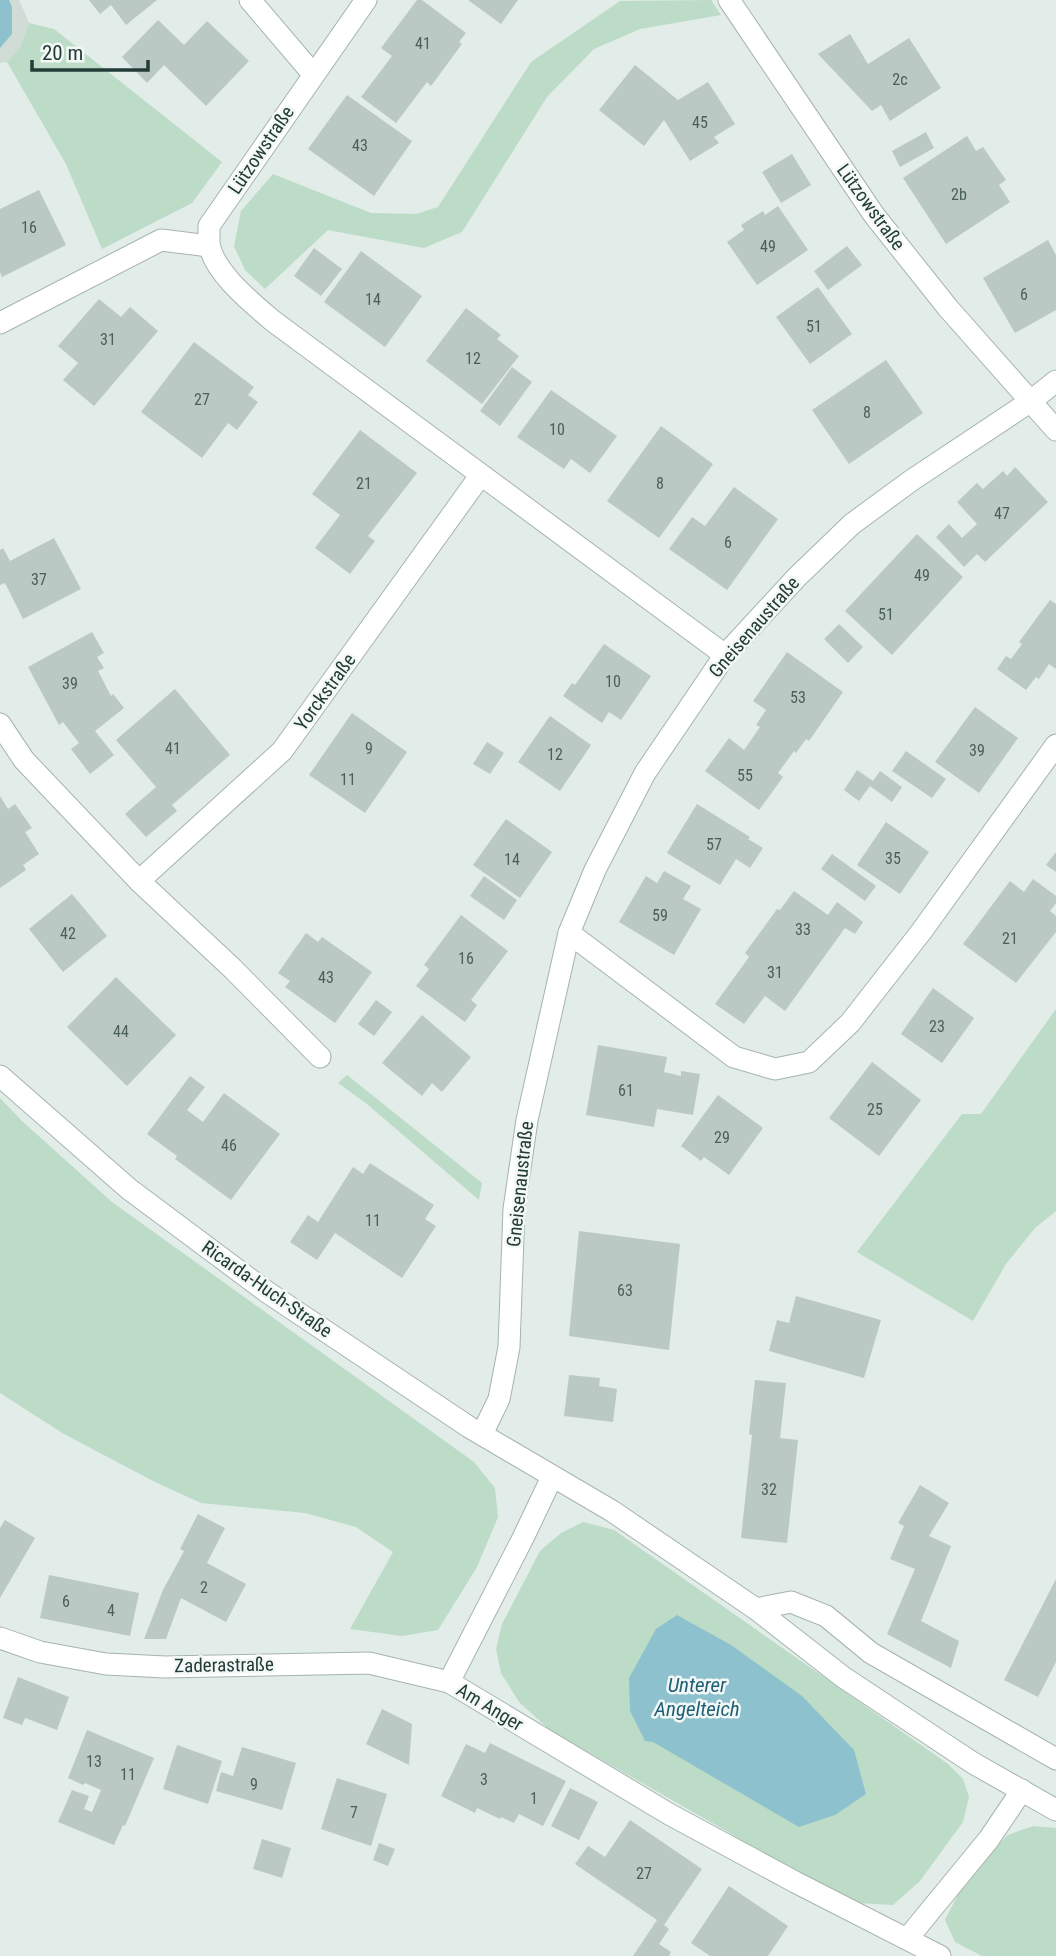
<svg xmlns="http://www.w3.org/2000/svg" width="1056" height="1956" font-family="'Roboto Condensed',sans-serif">
  <style>
    .built { fill: #d1dcd7 }
    .green { fill: #bcdcc7 }
    .water { fill: #8dc1ce }
    .building { fill: #bbc9c4 }
    .lines { fill: none; stroke-linecap: round; stroke-linejoin: round }
    .minor-casing { stroke: #a5b4af; stroke-width: 23 }
    .minor { stroke: #fff; stroke-width: 21 }
    .labels { text-anchor: middle; dominant-baseline: central; stroke-width: 5; stroke-linejoin: round; paint-order: stroke }
    .number-label { font-size: 16px; fill: #495f5a }
    .street-label { font-size: 19px; fill: #233c37; stroke: #f3f8f6 }
    .water-label { font-size: 21px; font-style: italic; fill: #206275; stroke: #f3f8f6 }
  </style>
  <rect width="100%" height="100%" fill="#e2ece8"/>
  <polygon class="built" points="0,0 19,0 29,23 20,48 7,62 0,63"/>
  <g class="green">
    <polygon points="711,0 721,15 640,29 594,49 547,97 462,232 424,248 328,230 265,289 245,270 234,246 241,211 273,174 371,213 416,214 438,207 531,62 620,1"/>
    <polygon points="29,23 54,29 222,162 192,203 102,249 66,164 7,62 20,48"/>
    <polygon points="1056,1009 1056,1211 1035,1228 1006,1264 973,1321 857,1252 962,1114 981,1114"/>
    <polygon points="347,1075 482,1183 479,1200 367,1104 338,1083"/>
    <polygon points="0,1098 22,1121 112,1202 474,1462 495,1488 498,1517 477,1567 438,1630 402,1636 350,1629 393,1552 356,1527 305,1513 201,1503 155,1482 64,1434 0,1393"/>
    <polygon points="583,1522 614,1530 948,1764 963,1779 969,1797 963,1822 920,1881 893,1905 859,1903 790,1872 728,1832 551,1731 519,1702 501,1673 496,1649 502,1624 540,1551 561,1533"/>
    <polygon points="1033,1826 1056,1828 1056,1956 982,1956 955,1942 945,1920 968,1875 1008,1835"/>
  </g>
  <g class="water">
    <polygon points="0,0 9,0 12,7 12,34 0,48"/>
    <polygon points="677,1615 731,1645 802,1696 854,1750 866,1794 835,1815 799,1827 653,1742 645,1741 630,1711 629,1678 656,1629"/>
  </g>
  <g class="building">
    <polygon points="89,0 157,0 126,25 111,5 100,14"/>
    <polygon points="417,0 422,0 466,33 459,42 462,44 431,86 427,82 396,123 361,97 392,56 381,48"/>
    <polygon points="468,0 518,0 501,24"/>
    <polygon points="158,20 184,45 207,21 249,61 206,106 164,65 147,83 122,57"/>
    <polygon points="850,34 868,64 909,38 941,88 890,121 881,105 872,111 818,54"/>
    <polygon points="635,65 678,100 708,82 735,124 714,137 719,143 690,161 664,120 644,146 599,110"/>
    <polygon points="347,95 412,141 374,196 308,149"/>
    <polygon points="926,132 934,148 900,167 892,151"/>
    <polygon points="967,136 976,151 983,147 1006,180 999,185 1010,202 946,244 903,178"/>
    <polygon points="792,154 811,185 781,203 762,172"/>
    <polygon points="39,190 66,245 2,277 0,272 0,209"/>
    <polygon points="778,206 808,250 757,285 727,242 744,230 741,225 763,211 765,215"/>
    <polygon points="1048,240 1056,255 1056,310 1015,333 983,278"/>
    <polygon points="847,246 862,265 828,290 814,271"/>
    <polygon points="314,248 342,269 321,296 294,276"/>
    <polygon points="361,251 422,296 385,347 324,302"/>
    <polygon points="818,287 852,334 810,364 776,317"/>
    <polygon points="99,299 121,317 130,307 158,331 94,406 63,380 78,363 58,346"/>
    <polygon points="466,308 501,335 497,339 519,356 482,404 426,361"/>
    <polygon points="194,342 254,387 248,395 258,402 237,430 228,423 202,458 141,412"/>
    <polygon points="886,360 923,413 849,464 812,410"/>
    <polygon points="512,367 532,382 500,426 480,411"/>
    <polygon points="551,390 617,436 590,473 571,459 564,469 517,437"/>
    <polygon points="661,426 713,464 659,538 607,501"/>
    <polygon points="360,430 417,473 368,536 375,541 350,574 315,548 340,515 312,494"/>
    <polygon points="1015,467 1048,502 985,562 977,554 964,567 936,537 949,524 962,538 977,524 957,502 977,483 983,489 1003,471 1007,476"/>
    <polygon points="734,487 778,519 727,590 669,549 692,517 705,526"/>
    <polygon points="917,534 963,577 892,655 845,611"/>
    <polygon points="54,538 81,589 23,619 5,583 0,585 0,550 3,548 10,561"/>
    <polygon points="1050,600 1056,604 1056,669 1049,664 1039,679 1036,677 1026,690 997,669 1006,656 1011,659 1022,644 1019,642"/>
    <polygon points="839,624 863,647 848,663 824,639"/>
    <polygon points="92,632 104,653 97,657 104,668 98,671 111,696 113,694 124,708 95,731 114,755 90,774 71,749 79,743 63,722 59,725 28,667"/>
    <polygon points="604,644 651,676 621,720 609,712 602,723 563,696 572,683 575,685"/>
    <polygon points="787,652 843,692 809,741 806,739 796,753 794,751 778,773 783,777 759,810 705,771 729,738 744,750 760,727 756,725 766,710 753,701"/>
    <polygon points="175,689 230,755 172,805 177,811 146,837 125,814 156,787 116,740"/>
    <polygon points="975,707 1018,738 979,793 935,762"/>
    <polygon points="352,713 407,752 365,813 309,775"/>
    <polygon points="550,716 591,745 560,791 518,762"/>
    <polygon points="487,742 504,753 490,774 473,764"/>
    <polygon points="906,751 946,779 932,798 892,771"/>
    <polygon points="857,770 873,781 880,771 902,787 892,802 870,786 859,801 844,790"/>
    <polygon points="0,796 8,809 15,804 32,828 25,832 39,854 23,865 26,870 0,888"/>
    <polygon points="697,804 750,837 748,839 763,848 750,868 736,859 720,885 667,853"/>
    <polygon points="506,819 552,852 520,898 473,865"/>
    <polygon points="886,822 929,852 900,894 857,865"/>
    <polygon points="1056,852 1056,872 1046,865"/>
    <polygon points="832,854 876,886 865,901 821,869"/>
    <polygon points="664,871 691,886 683,899 701,909 674,955 619,922 646,876 657,883"/>
    <polygon points="484,876 517,900 504,920 470,896"/>
    <polygon points="1033,879 1056,896 1056,903 1050,911 1056,916 1056,932 1016,983 963,944 1010,881 1024,892"/>
    <polygon points="794,891 828,915 837,902 863,922 855,934 845,928 785,1011 765,996 744,1024 715,1004 749,957 745,953 777,909 780,910"/>
    <polygon points="72,894 107,936 63,972 29,929"/>
    <polygon points="461,915 508,951 471,1000 477,1005 465,1022 416,986 429,969 424,965"/>
    <polygon points="306,933 318,942 322,937 372,972 335,1023 285,987 290,981 278,973"/>
    <polygon points="116,977 176,1035 127,1086 67,1027"/>
    <polygon points="933,988 974,1018 942,1063 901,1034"/>
    <polygon points="376,1000 392,1012 374,1036 358,1024"/>
    <polygon points="422,1015 471,1057 442,1092 432,1083 422,1096 382,1063"/>
    <polygon points="598,1045 667,1057 664,1072 681,1076 681,1071 700,1074 693,1115 657,1109 654,1127 586,1115"/>
    <polygon points="872,1062 921,1100 879,1156 829,1118"/>
    <polygon points="190,1076 205,1087 187,1110 203,1122 224,1093 280,1134 231,1200 175,1159 177,1156 147,1134"/>
    <polygon points="718,1095 763,1128 729,1175 704,1157 701,1161 681,1146"/>
    <polygon points="370,1163 434,1205 425,1219 436,1226 402,1278 335,1233 317,1260 290,1242 308,1215 318,1222 353,1167 363,1174"/>
    <polygon points="579,1231 680,1244 669,1350 569,1336"/>
    <polygon points="796,1296 881,1320 864,1378 769,1351 777,1320 789,1323"/>
    <polygon points="569,1375 600,1378 599,1386 617,1389 613,1422 564,1416"/>
    <polygon points="755,1380 786,1383 780,1438 798,1440 787,1543 741,1538 752,1435 749,1434"/>
    <polygon points="920,1485 949,1503 929,1536 951,1546 921,1621 959,1641 951,1668 887,1634 915,1569 890,1559 904,1526 898,1523"/>
    <polygon points="198,1514 225,1528 207,1563 246,1584 226,1622 181,1598 166,1639 144,1639 163,1590 184,1551 180,1549"/>
    <polygon points="5,1520 35,1538 0,1598 0,1528"/>
    <polygon points="49,1575 139,1593 130,1636 40,1618"/>
    <polygon points="1056,1579 1056,1662 1038,1697 1004,1680"/>
    <polygon points="18,1677 69,1697 57,1730 25,1718 22,1725 3,1718"/>
    <polygon points="382,1709 412,1724 409,1765 366,1744"/>
    <polygon points="87,1730 154,1758 125,1826 123,1825 114,1845 58,1822 72,1790 89,1796 84,1809 92,1812 101,1790 85,1783 83,1785 68,1778"/>
    <polygon points="490,1743 566,1781 543,1826 519,1814 514,1823 501,1817 500,1819 477,1808 475,1813 441,1796 466,1744 485,1753"/>
    <polygon points="177,1745 222,1761 208,1804 163,1789"/>
    <polygon points="242,1747 296,1763 282,1810 216,1791 221,1772 233,1776"/>
    <polygon points="337,1778 387,1794 371,1846 321,1829"/>
    <polygon points="570,1788 598,1802 579,1840 551,1826"/>
    <polygon points="630,1820 702,1869 664,1925 669,1929 659,1944 671,1952 669,1956 633,1956 657,1920 575,1864 588,1846 605,1857"/>
    <polygon points="262,1839 291,1848 282,1878 253,1869"/>
    <polygon points="379,1843 395,1849 388,1866 373,1860"/>
    <polygon points="729,1886 788,1926 768,1956 710,1956 691,1943"/>
  </g>
  <g class="lines">
    <g class="minor-casing">
      <g id="minor">
        <polyline points="250,0 313,74"/>
        <path d="M366 0 209 226C209 232 209 238 209 243 213 272 252 303 273 321L725 655"/>
        <polyline points="729,0 874,215 948,308 1056,430"/>
        <polyline points="0,323 161,240 209,246"/>
        <polyline points="0,724 24,760 139,881 282,751 480,476"/>
        <polyline points="139,881 233,969 320,1057"/>
        <polyline points="569,933 734,1057 775,1069 809,1062 850,1023 921,932 1056,745"/>
        <polyline points="0,1076 129,1189 267,1292 469,1427 612,1511 756,1609 843,1677 973,1763 1056,1810"/>
        <polyline points="482,1434 499,1399 509,1347 514,1209 527,1120 569,933 595,870 645,773 725,655 797,577 852,524 912,480 1031,401 1056,381"/>
        <polyline points="756,1609 791,1602 826,1616 871,1653 1056,1759"/>
        <polyline points="0,1638 40,1652 106,1664 165,1667 369,1663 449,1682 669,1814 795,1882 940,1956"/>
        <polyline points="449,1682 523,1538 552,1477"/>
        <polyline points="907,1939 989,1839 1022,1790"/>
      </g>
    </g>
    <use href="#minor" class="minor"/>
  </g>
  <g class="labels">
    <g class="number-label">
      <text x="423" y="43">41</text>
      <text x="900" y="79">2c</text>
      <text x="700" y="122">45</text>
      <text x="360" y="145">43</text>
      <text x="959" y="194">2b</text>
      <text x="29" y="227">16</text>
      <text x="768" y="246">49</text>
      <text x="1024" y="294">6</text>
      <text x="373" y="299">14</text>
      <text x="814" y="326">51</text>
      <text x="108" y="339">31</text>
      <text x="473" y="358">12</text>
      <text x="202" y="399">27</text>
      <text x="867" y="412">8</text>
      <text x="557" y="429">10</text>
      <text x="364" y="483">21</text>
      <text x="660" y="483">8</text>
      <text x="1002" y="513">47</text>
      <text x="728" y="542">6</text>
      <text x="922" y="575">49</text>
      <text x="39" y="579">37</text>
      <text x="886" y="614">51</text>
      <text x="613" y="681">10</text>
      <text x="70" y="683">39</text>
      <text x="798" y="697">53</text>
      <text x="173" y="748">41</text>
      <text x="369" y="748">9</text>
      <text x="977" y="750">39</text>
      <text x="555" y="754">12</text>
      <text x="745" y="775">55</text>
      <text x="348" y="779">11</text>
      <text x="714" y="844">57</text>
      <text x="893" y="858">35</text>
      <text x="512" y="859">14</text>
      <text x="660" y="915">59</text>
      <text x="803" y="929">33</text>
      <text x="68" y="933">42</text>
      <text x="1010" y="938">21</text>
      <text x="466" y="958">16</text>
      <text x="775" y="972">31</text>
      <text x="326" y="977">43</text>
      <text x="937" y="1026">23</text>
      <text x="121" y="1031">44</text>
      <text x="626" y="1090">61</text>
      <text x="875" y="1109">25</text>
      <text x="722" y="1137">29</text>
      <text x="229" y="1145">46</text>
      <text x="373" y="1220">11</text>
      <text x="625" y="1290">63</text>
      <text x="769" y="1489">32</text>
      <text x="204" y="1587">2</text>
      <text x="66" y="1601">6</text>
      <text x="111" y="1610">4</text>
      <text x="94" y="1761">13</text>
      <text x="128" y="1774">11</text>
      <text x="484" y="1779">3</text>
      <text x="254" y="1784">9</text>
      <text x="534" y="1798">1</text>
      <text x="354" y="1812">7</text>
      <text x="644" y="1873">27</text>
    </g>
    <g class="street-label">
      <text transform="translate(261 150) rotate(-56)">Lützowstraße</text>
      <text transform="translate(871 207) rotate(54)">Lützowstraße</text>
      <text transform="translate(754 627) rotate(-49)">Gneisenaustraße</text>
      <text transform="translate(325 692) rotate(-54)">Yorckstraße</text>
      <text transform="translate(520 1184) rotate(-84)">Gneisenaustraße</text>
      <text transform="translate(267 1289) rotate(35)">Ricarda-Huch-Straße</text>
      <text transform="translate(224 1665) rotate(-1)">Zaderastraße</text>
      <text transform="translate(490 1707) rotate(31)">Am Anger</text>
    </g>
    <g class="water-label">
      <text x="697" y="1685">Unterer<tspan x="697" dy="24">Angelteich</tspan></text>
    </g>
  </g>
  <path d="M32 60v10h116v-10" fill="none" stroke="#233c37" stroke-width="3.5"/>
  <text x="42" y="60" font-size="21" fill="#233c37" stroke="#f3f8f6" stroke-width="5" paint-order="stroke">20 m</text>
</svg>
